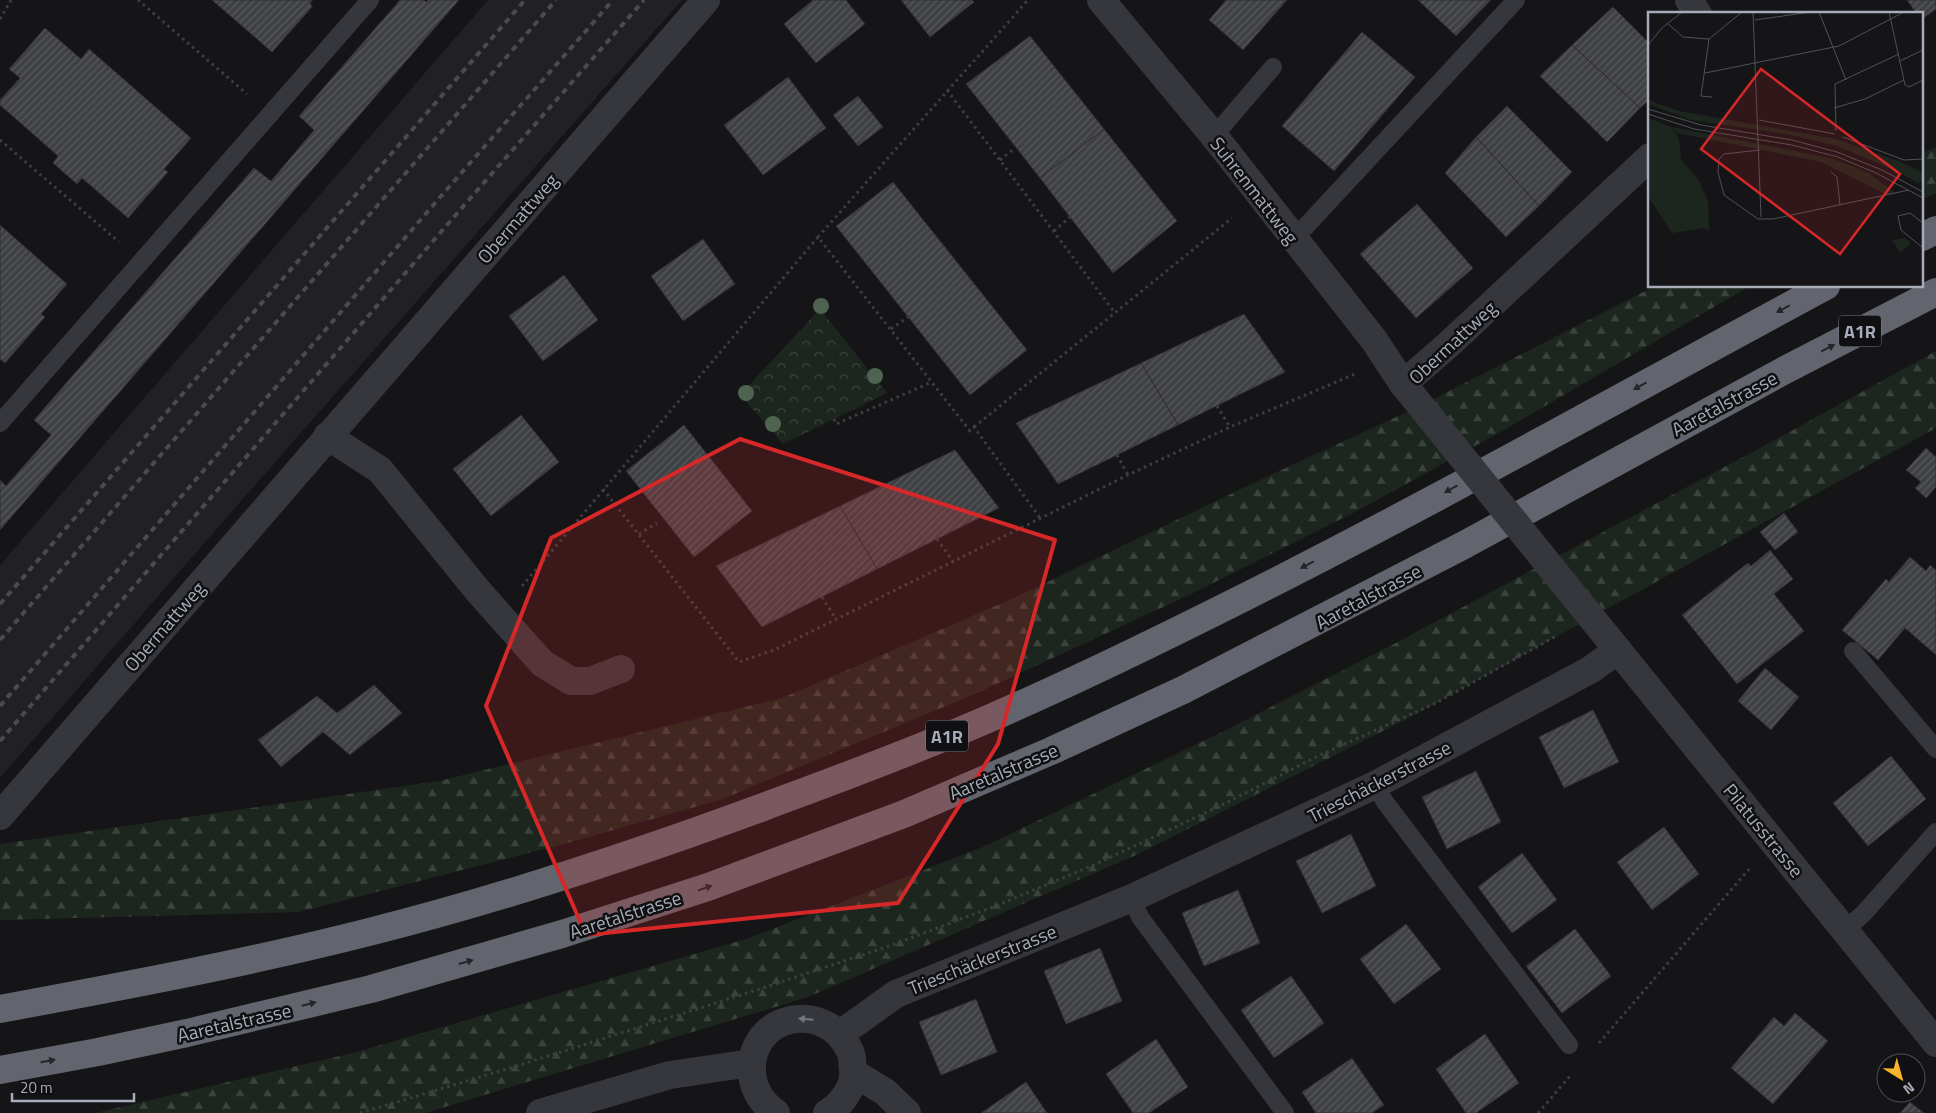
<svg xmlns="http://www.w3.org/2000/svg" width="1936" height="1113" font-family="'Titillium Web',sans-serif">
  <style>
    .built { fill: #212124 }
    .forest { fill: url(#forest-firs) }
    .park { fill: url(#park-crowns) }
    .building { fill: url(#building-hatch); stroke: #2f2f34 }
    .lines { fill: none; stroke-linecap: round; stroke-linejoin: round }
    .path { stroke: #3c3e44; stroke-width: 3; stroke-dasharray: 2.5 4; stroke-linecap: butt }
    .lane { stroke: #36373d; stroke-width: 18 }
    .street { stroke: #36373d; stroke-width: 28 }
    .highway { stroke: #62656e; stroke-width: 28 }
    .rail { stroke: #494b52; stroke-width: 4; stroke-dasharray: 6 5; stroke-linecap: butt }
    .street-bridge { stroke: #36373d; stroke-width: 28 }
    .tree { fill: #4e6450 }
    .oneway { fill: #242529 }
    .oneway2 { fill: #747781 }
    .marked { fill: #d62828; fill-opacity: 0.2; stroke: #d62828; stroke-width: 4; stroke-linejoin: round }
    .labels { text-anchor: middle; dominant-baseline: central; stroke-width: 5; stroke-linejoin: round; paint-order: stroke }
    .shield { fill: #101012; stroke: #7a7d86; stroke-width: 1 }
    .shield-label { font-size: 18px; font-weight: bold; fill: #a7acb8 }
    .street-label { font-size: 19px; fill: #a7acb8; stroke: #101012 }
    .inset-road { fill: none; stroke: #4f5157; stroke-width: 1 }
    .view { fill: #d62828; fill-opacity: 0.15; stroke: #d62828; stroke-width: 2.5 }
    .inset-edge { fill: none; stroke: #a7acb8; stroke-width: 2.5 }
  </style>
  <defs>
    <pattern id="forest-firs" width="22" height="20" patternUnits="userSpaceOnUse" patternTransform="scale(1.25)"><rect width="22" height="20" fill="#1d261e"/><path d="M5 1l3.5 6h-7zM16 11l3.5 6h-7z" fill="#3b433d"/></pattern>
    <pattern id="park-crowns" width="20" height="18" patternUnits="userSpaceOnUse" patternTransform="scale(1.25)"><rect width="20" height="18" fill="#1d261e"/><path d="M2 6a3 3 0 1 1 6 0M12 15a3 3 0 1 1 6 0" fill="none" stroke="#3b433d"/></pattern>
    <pattern id="building-hatch" width="6" height="6" patternUnits="userSpaceOnUse" patternTransform="scale(1.25)"><rect width="6" height="6" fill="#3f4044"/><path d="M-1 1l2-2M0 6l6-6M5 7l2-2" fill="none" stroke="#58595d"/></pattern>
  </defs>
  <rect width="100%" height="100%" fill="#151517"/>
  <polygon class="built" points="488,0 682,0 227,517 0,778 0,565"/>
  <g class="forest">
    <polygon points="1936,147 1936,193 1922,200 1922,153"/>
    <polygon points="1655,286 1750,286 1504,430 1357,511 1187,596 975,694 720,800 564,844 299,912 0,920 0,844 439,781 782,698 1016,597 1262,479 1420,406"/>
    <polygon points="1936,351 1936,428 1403,721 1136,855 808,997 425,1113 95,1113 357,1052 749,938 983,847 1224,731 1394,644 1773,441"/>
  </g>
  <polygon class="park" points="820,309 887,393 783,444 740,395"/>
  <g class="building">
    <polygon points="212,0 313,0 310,3 312,7 272,52"/>
    <polygon points="400,0 424,0 426,2 428,0 459,0 0,530 0,480 6,486 51,435 34,420 254,168 271,181 314,130 299,116"/>
    <polygon points="813,0 846,0 865,24 816,63 784,24"/>
    <polygon points="901,0 972,0 974,2 930,37"/>
    <polygon points="1226,0 1287,0 1243,50 1209,20"/>
    <polygon points="1418,0 1491,0 1456,36"/>
    <polygon points="1907,0 1936,0 1936,9 1922,19 1922,14 1917,14"/>
    <polygon points="1613,7 1650,44 1650,99 1640,108 1572,45"/>
    <polygon points="45,28 81,59 89,49 191,138 164,169 168,172 128,218 82,178 77,184 53,163 58,156 0,105 0,100 20,78 9,69"/>
    <polygon points="1362,32 1415,77 1334,171 1282,126"/>
    <polygon points="1030,36 1104,129 1040,178 966,84"/>
    <polygon points="1572,45 1640,108 1607,142 1540,76"/>
    <polygon points="788,77 826,128 763,175 724,125"/>
    <polygon points="858,96 883,127 858,146 833,115"/>
    <polygon points="1507,106 1572,172 1539,206 1476,137"/>
    <polygon points="1104,129 1177,221 1113,273 1040,178"/>
    <polygon points="1476,137 1539,206 1506,237 1445,173"/>
    <polygon points="893,182 1027,350 970,395 836,226"/>
    <polygon points="1417,204 1473,268 1416,318 1360,254"/>
    <polygon points="0,225 67,284 41,314 45,317 5,363 0,359"/>
    <polygon points="703,239 735,284 683,321 651,276"/>
    <polygon points="564,275 598,320 543,361 509,316"/>
    <polygon points="1244,314 1285,372 1178,425 1141,363"/>
    <polygon points="1141,363 1178,425 1058,484 1016,423"/>
    <polygon points="521,415 559,462 491,516 453,469"/>
    <polygon points="684,425 752,511 694,557 626,471"/>
    <polygon points="1926,448 1936,457 1936,487 1926,498 1915,488 1921,482 1906,470"/>
    <polygon points="955,450 999,508 877,569 840,506"/>
    <polygon points="840,506 877,569 762,627 716,566"/>
    <polygon points="1784,513 1798,532 1775,550 1760,532"/>
    <polygon points="1770,550 1793,579 1774,594 1804,631 1737,684 1682,615 1748,563 1751,566"/>
    <polygon points="1910,557 1926,571 1930,565 1936,570 1936,655 1905,628 1878,660 1842,630 1886,579 1889,582"/>
    <polygon points="1765,668 1799,697 1771,730 1738,701"/>
    <polygon points="374,685 402,713 350,755 323,732 281,767 258,740 317,696 337,713"/>
    <polygon points="1593,710 1619,762 1564,788 1539,737"/>
    <polygon points="1891,756 1926,799 1868,846 1833,803"/>
    <polygon points="1476,771 1501,822 1447,849 1422,797"/>
    <polygon points="1664,827 1699,874 1652,910 1617,862"/>
    <polygon points="1351,834 1376,886 1322,913 1296,861"/>
    <polygon points="1522,853 1557,900 1512,933 1478,887"/>
    <polygon points="1238,890 1260,943 1204,966 1182,913"/>
    <polygon points="1406,924 1441,969 1394,1004 1360,959"/>
    <polygon points="1575,929 1611,976 1562,1013 1526,966"/>
    <polygon points="1100,948 1122,1001 1066,1024 1044,971"/>
    <polygon points="1291,976 1324,1023 1274,1058 1241,1010"/>
    <polygon points="976,999 997,1052 941,1075 919,1022"/>
    <polygon points="1795,1013 1828,1041 1773,1104 1731,1068 1774,1017 1784,1026"/>
    <polygon points="1485,1034 1519,1083 1476,1113 1466,1113 1436,1069"/>
    <polygon points="1156,1039 1188,1087 1149,1113 1133,1113 1106,1074"/>
    <polygon points="1352,1058 1384,1105 1372,1113 1316,1113 1302,1092"/>
    <polygon points="1026,1082 1047,1113 981,1113"/>
    <polygon points="1910,1102 1924,1113 1900,1113"/>
  </g>
  <g class="lines">
    <g class="path">
      <polyline points="138,0 247,94"/>
      <polyline points="0,19 11,0"/>
      <polyline points="947,90 1115,313"/>
      <polyline points="0,140 119,242"/>
      <polyline points="1000,160 1015,148"/>
      <polyline points="1054,231 1070,217"/>
      <polyline points="818,237 1028,0"/>
      <polyline points="891,329 908,317"/>
      <polyline points="1217,406 1230,427"/>
      <polyline points="834,419 836,424 932,382"/>
      <polyline points="974,427 1232,218"/>
      <polyline points="1117,455 1128,475"/>
      <polyline points="603,489 739,662 774,650 1128,475 1230,427 1355,374"/>
      <polyline points="639,534 657,523"/>
      <polyline points="937,539 953,561"/>
      <polyline points="522,586 818,237 970,431 974,427 1040,518"/>
      <polyline points="822,597 836,619"/>
      <polyline points="1599,1043 1750,868"/>
      <polyline points="360,1113 507,1069 757,990 892,945 993,907 1096,864 1222,805 1316,757 1436,703 1558,635"/>
      <polyline points="1538,1113 1570,1076"/>
    </g>
    <g class="lane">
      <polyline points="1214,136 1273,67"/>
      <polyline points="1294,239 1516,0"/>
      <polyline points="0,423 370,0"/>
      <polyline points="1853,651 1936,749"/>
      <polyline points="1375,785 1385,802 1569,1045"/>
      <polyline points="1132,898 1140,917 1285,1113"/>
      <polyline points="1845,930 1864,913 1936,832"/>
    </g>
    <g class="street">
      <polyline points="1101,0 1214,136 1374,340 1403,384 1454,447"/>
      <polyline points="1689,0 1698,14"/>
      <polyline points="1403,384 1448,345 1650,157"/>
      <polyline points="327,436 380,470 478,591 542,663 571,681 590,681 621,669"/>
      <polyline points="1591,617 1936,1043"/>
      <polyline points="0,816 706,0"/>
      <polyline points="840,1034 896,994 1132,898 1375,785 1590,670 1618,650"/>
      <polyline points="854,1073 885,1092 907,1113"/>
      <polyline points="540,1113 670,1075 751,1063"/>
      <path d="M776 1113C762 1103 753 1090 752 1072 749 1014 826 998 850 1051 853 1056 852 1064 853 1070 855 1086 841 1106 827 1113"/>
    </g>
    <g class="highway">
      <polyline points="1922,237 1936,230"/>
      <path d="M0 1009C124 986 247 963 369 932 504 898 636 854 766 806 841 778 915 751 988 719 1067 685 1145 647 1221 609 1426 507 1625 394 1826 286"/>
      <polyline points="0,1070 98,1052 187,1033 371,989 562,934 708,887 904,814 1051,751 1183,690 1464,545 1785,370 1936,292"/>
    </g>
    <g class="rail">
      <polyline points="0,604 525,0"/>
      <polyline points="0,640 556,0"/>
      <polyline points="0,706 442,195 613,0"/>
      <polyline points="0,741 460,210 644,0"/>
    </g>
    <polyline class="street-bridge" points="1454,447 1591,617"/>
  </g>
  <g class="tree">
    <circle cx="821" cy="306" r="8"/>
    <circle cx="875" cy="376" r="8"/>
    <circle cx="746" cy="393" r="8"/>
    <circle cx="773" cy="424" r="8"/>
  </g>
  <defs><path id="oneway-solid" d="M-6-.8H1V-3.2L6.5 0L1 3.2V.8H-6Z" transform="scale(1.25)"/></defs>
  <g class="oneway">
    <use href="#oneway-solid" transform="translate(1783 309) rotate(152)"/>
    <use href="#oneway-solid" transform="translate(1828 348) rotate(-27)"/>
    <use href="#oneway-solid" transform="translate(1640 386) rotate(151)"/>
    <use href="#oneway-solid" transform="translate(1451 489) rotate(151)"/>
    <use href="#oneway-solid" transform="translate(1307 565) rotate(152)"/>
    <use href="#oneway-solid" transform="translate(705 888) rotate(-19)"/>
    <use href="#oneway-solid" transform="translate(466 962) rotate(-16)"/>
    <use href="#oneway-solid" transform="translate(309 1004) rotate(-14)"/>
    <use href="#oneway-solid" transform="translate(48 1061) rotate(-10)"/>
  </g>
  <use class="oneway2" href="#oneway-solid" transform="translate(806 1019) rotate(-175)"/>
  <path class="marked" d="M740 439 1055 540 998 744 898 903 586 935 486 706 551 538Z"/>
  <g class="labels">
    <g class="shield">
      <rect x="1839" y="315.5" width="42" height="31" rx="4"/>
      <rect x="926" y="720.5" width="42" height="31" rx="4"/>
    </g>
    <g class="shield-label">
      <text x="1860" y="331">A1R</text>
      <text x="947" y="736">A1R</text>
    </g>
    <g class="street-label">
      <text transform="translate(1255 190) rotate(52)">Suhrenmattweg</text>
      <text transform="translate(517 218) rotate(-49)">Obermattweg</text>
      <text transform="translate(1452 342) rotate(-43)">Obermattweg</text>
      <text transform="translate(1724 403) rotate(-28)">Aaretalstrasse</text>
      <text transform="translate(1368 596) rotate(-28)">Aaretalstrasse</text>
      <text transform="translate(164 626) rotate(-49)">Obermattweg</text>
      <text transform="translate(1003 771) rotate(-23)">Aaretalstrasse</text>
      <text transform="translate(1379 781) rotate(-27)">Trieschäckerstrasse</text>
      <text transform="translate(1764 830) rotate(51)">Pilatusstrasse</text>
      <text transform="translate(625 914) rotate(-18)">Aaretalstrasse</text>
      <text transform="translate(982 959) rotate(-22)">Trieschäckerstrasse</text>
      <text transform="translate(234 1022) rotate(-13)">Aaretalstrasse</text>
    </g>
  </g>
  <g transform="translate(1648 12)">
    <rect width="275" height="275" fill="#151517"/>
    <path d="M0 106 24 115 31 127 33 148 50 167 60 189 61 219 56 216 24 221 0 184Z" fill="#1d261e"/>
    <path d="M0 88 31 99 188 127 253 150 273 160 275 168 269 171 251 160 189 134 143 123 43 108 0 92ZM24 115 183 146 219 160 248 181 239 183 173 150 29 121Z" fill="#1d261e"/>
    <path d="M257 226 263 231 252 241 244 228Z" fill="#1d261e"/>
    <path class="inset-road" d="M105 0 113 205M171 0 198 68M241 0 257 73 261 75 275 68M107 8 163 0M19 11 35 25 61 27M0 33 14 16 34 0M252 49 275 38M57 61 191 34 256 0M64 85 53 84 61 27 94 0M186 96 217 87 256 68M0 97 53 113 144 128 189 140 234 158 275 180M0 102 46 117 144 133 190 145 228 161 275 186M111 108 187 122M188 119 187 72 251 42M195 125 256 148 275 147M112 138 76 142 71 147 70 160 76 183 110 207H125L261 178M183 160 189 165 192 193M275 211 262 201 250 204 253 218 275 236"/>
    <path class="view" d="M113 57 252 162 192 242 53 137Z"/>
    <rect width="275" height="275" class="inset-edge"/>
  </g>
  <g transform="translate(1901 1078) rotate(143)"><circle r="24" fill="#101012" stroke="#4c4e54"/>
  <path d="M0-4L9 19L0 12L-9 19Z" fill="#fab42b"/>
  <text y="-8" font-size="14" font-weight="bold" text-anchor="middle" fill="#a7acb8">N</text>
  </g>
  <path d="M12 1093v8h122v-8" fill="none" stroke="#a7acb8" stroke-width="2.5"/>
  <text x="20" y="1093" font-size="15" fill="#a7acb8" stroke="#101012" stroke-width="4" paint-order="stroke">20 m</text>
</svg>
